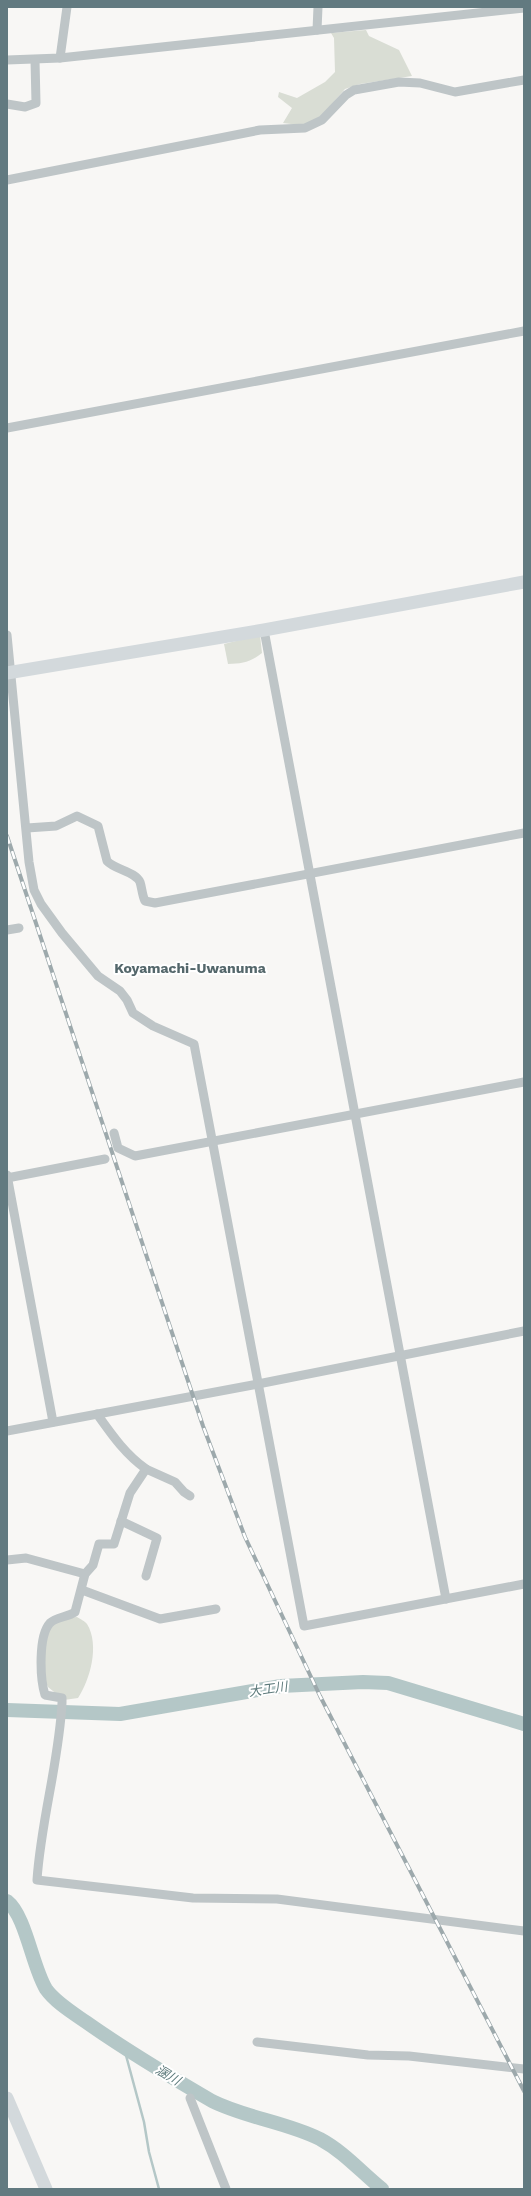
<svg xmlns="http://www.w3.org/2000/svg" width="531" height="2196" font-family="'Work Sans','Noto Sans JP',sans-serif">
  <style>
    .green { fill: #d9ddd4 }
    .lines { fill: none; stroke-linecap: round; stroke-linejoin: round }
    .stream { stroke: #b4c7c7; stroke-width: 2.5 }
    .river { stroke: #b4c7c7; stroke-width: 14 }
    .street { stroke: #bec5c7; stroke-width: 9 }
    .secondary { stroke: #d3d9dc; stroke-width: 13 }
    .rail-casing { stroke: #9da9ac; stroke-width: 4 }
    .rail { stroke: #fff; stroke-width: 2.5; stroke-dasharray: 8; stroke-linecap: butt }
    .labels { text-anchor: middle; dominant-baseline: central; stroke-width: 4; stroke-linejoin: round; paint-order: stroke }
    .water-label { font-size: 13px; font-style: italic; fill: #5d7a7b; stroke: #fff }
    .quarter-label { font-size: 14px; font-weight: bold; fill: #54676b; stroke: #fff }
  </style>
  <rect width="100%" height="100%" fill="#f8f7f5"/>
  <g class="green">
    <polygon points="366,30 369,36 399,50 412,76 360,84 345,89 316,122 299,125 283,123 292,108 278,97 279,92 297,98 325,82 335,72 334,38 331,33"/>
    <path d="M260 635 262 653C251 662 242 664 228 664L224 644Z"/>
    <path d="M77 1617C80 1619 85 1621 87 1624 100 1645 90 1680 78 1698L64 1700 48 1687 38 1666 46 1631 59 1618Z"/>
  </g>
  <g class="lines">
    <polyline class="stream" points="124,2048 144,2122 149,2152 159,2189"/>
    <g class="river">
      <polyline points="7,1710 120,1714 281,1686 363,1682 388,1683 524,1724"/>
      <path d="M7 1901C26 1916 32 1966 46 1989 55 2002 73 2013 86 2022 127 2051 169 2076 212 2101 246 2118 286 2122 320 2139 344 2152 361 2172 382 2189"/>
    </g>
    <g class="street">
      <polyline points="317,30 318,7"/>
      <polyline points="60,58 67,7"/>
      <polyline points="7,60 60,58 524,8"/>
      <polyline points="7,104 25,107 36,103 35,60"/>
      <polyline points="7,180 260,130 305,128 322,120 346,95 354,90 399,82 420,83 455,92 524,80"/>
      <polyline points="7,428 524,331"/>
      <polyline points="264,630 446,1599"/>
      <polyline points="7,635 29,862 34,890 41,904 62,933 98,976 120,991 127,1000 133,1013 153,1026 194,1044 304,1626 524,1584"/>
      <path d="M27 828 56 826 77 816 98 826 107 861C115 870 135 871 140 882 142 888 142 895 145 901L155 903 524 833"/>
      <polyline points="7,930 19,928"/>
      <polyline points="114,1133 118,1148 135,1156 524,1082"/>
      <polyline points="7,1175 53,1422"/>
      <polyline points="7,1178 105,1159"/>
      <path d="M97 1414C112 1435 125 1454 146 1469L130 1493 114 1544H99L93 1565 85 1574 75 1612C68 1617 56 1617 50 1623 38 1636 40 1679 45 1695L62 1698V1703C59 1762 41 1820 37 1880L193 1898 277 1899 524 1931"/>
      <polyline points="7,1431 258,1384 524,1331"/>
      <polyline points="146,1469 175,1482 184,1492 190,1496"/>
      <polyline points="121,1521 157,1538 146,1576"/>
      <polyline points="7,1560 26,1558 85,1574"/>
      <polyline points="82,1590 160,1619 216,1609"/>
      <polyline points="257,2042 368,2055 409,2056 524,2069"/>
      <polyline points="190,2098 226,2189"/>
    </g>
    <g class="secondary">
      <polyline points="7,673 264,630 524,582"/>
      <polyline points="7,2098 46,2189"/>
    </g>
    <g class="rail-casing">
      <polyline id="rail" points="7,836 203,1426 245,1537 320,1696 524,2091"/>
    </g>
    <use href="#rail" class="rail"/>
  </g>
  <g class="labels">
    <g class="water-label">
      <text transform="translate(268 1689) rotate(-8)">大工川</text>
      <text transform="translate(168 2075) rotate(31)">溷川</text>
    </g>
    <g class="quarter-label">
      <text x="190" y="968">Koyamachi-Uwanuma</text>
    </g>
  </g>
  <rect width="531" height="2196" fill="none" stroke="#627a80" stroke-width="16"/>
</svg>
